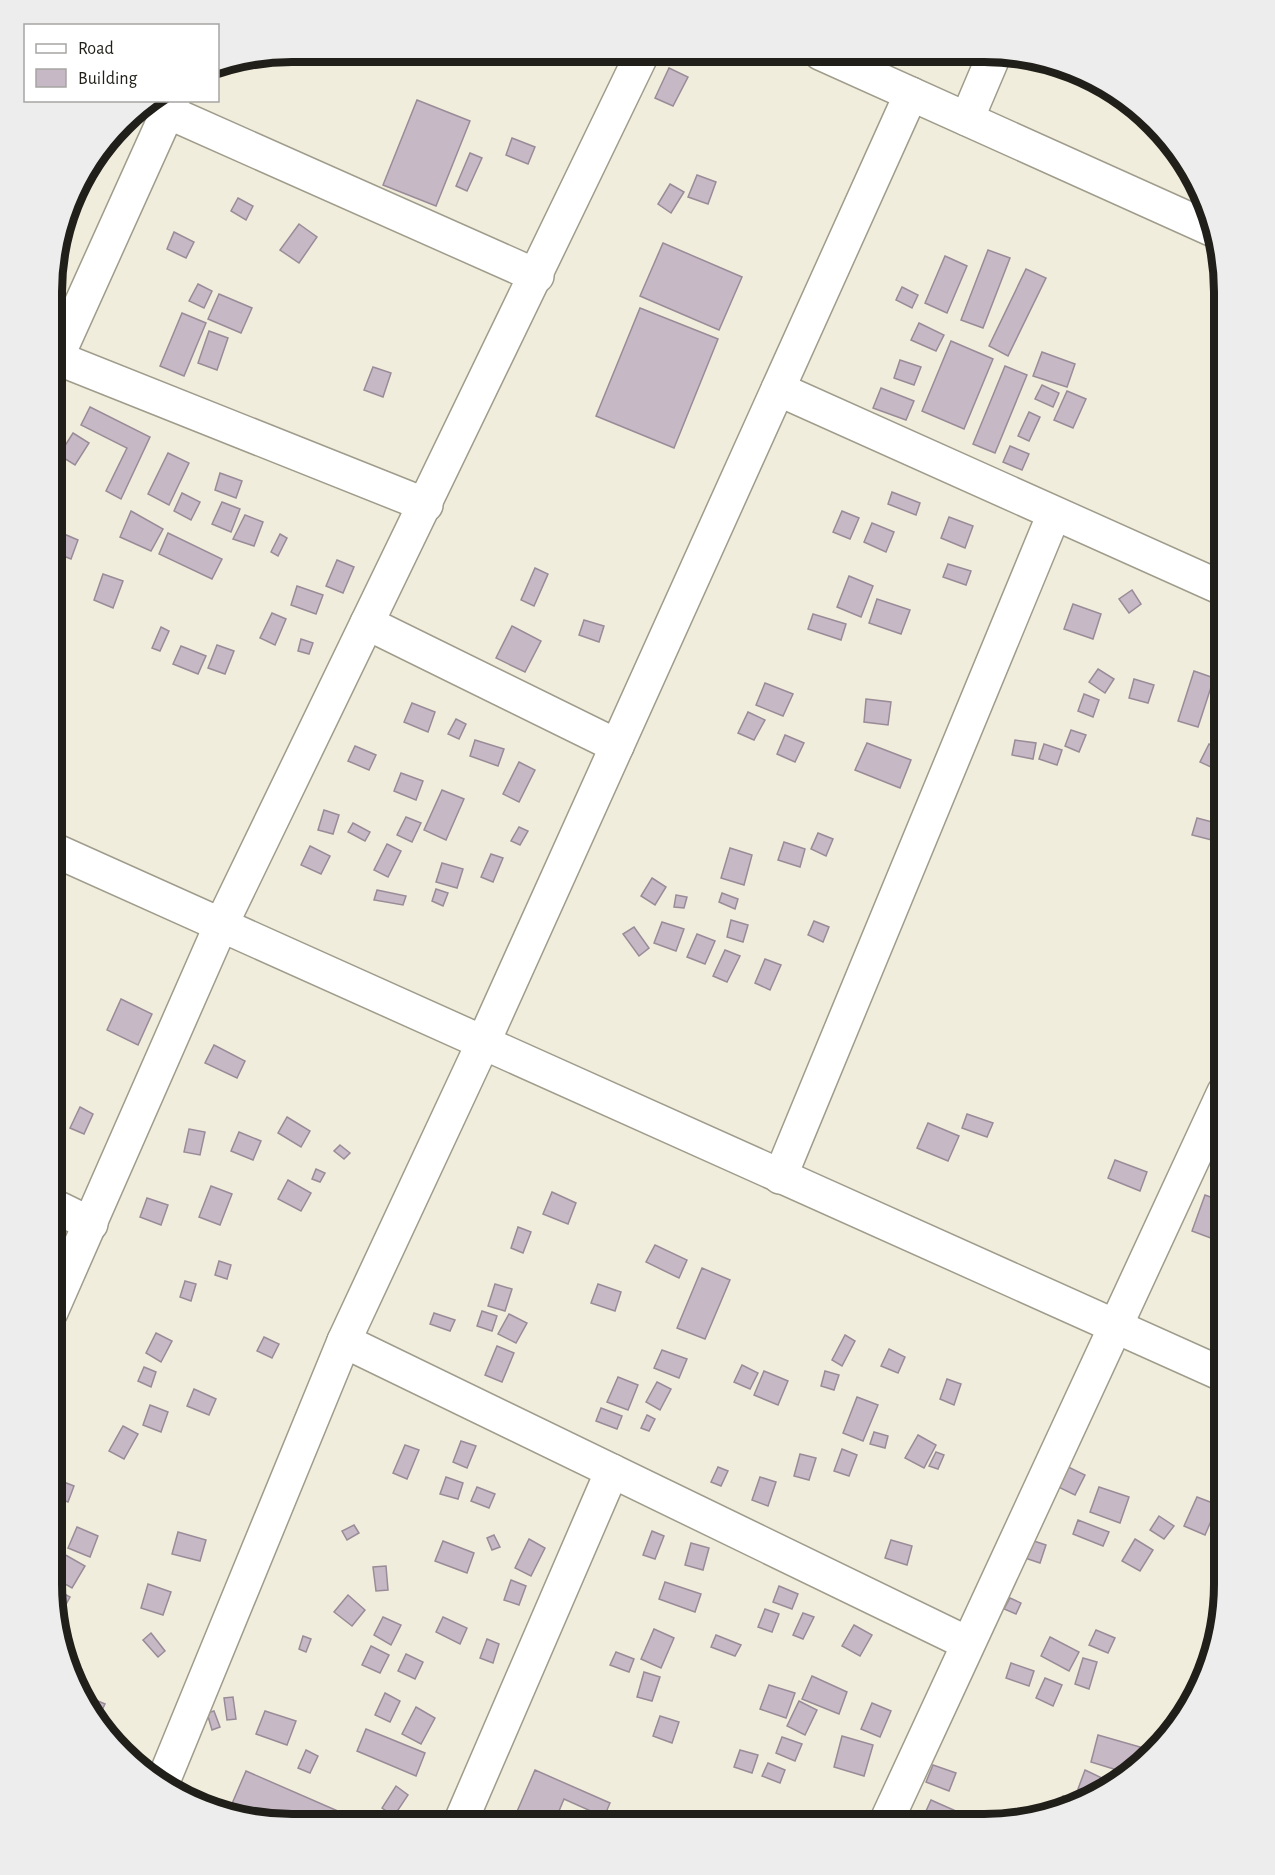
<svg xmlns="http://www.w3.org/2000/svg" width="1275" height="1875" font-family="'Alegreya Sans',sans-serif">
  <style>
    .building { fill: #c6b8c4; stroke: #998c98; stroke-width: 1.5 }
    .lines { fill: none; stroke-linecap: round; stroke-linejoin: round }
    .minor-casing { stroke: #9f9c8b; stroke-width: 36 }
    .minor { stroke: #fff; stroke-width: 33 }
    .rim { fill: none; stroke: #211f19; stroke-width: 8 }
  </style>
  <rect width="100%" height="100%" fill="#f1eddc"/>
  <g class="building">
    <polygon points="669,68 688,77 673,106 655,98"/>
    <polygon points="417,100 470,121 436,206 383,185"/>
    <polygon points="512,138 535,147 528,164 506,155"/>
    <polygon points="470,153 482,158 467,191 456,186"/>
    <polygon points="697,175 716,182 708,204 688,197"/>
    <polygon points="670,184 684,192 671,213 658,204"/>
    <polygon points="238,198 253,206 246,220 231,211"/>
    <polygon points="299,224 317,237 299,263 280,250"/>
    <polygon points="174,232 194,242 186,258 167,249"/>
    <polygon points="663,243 742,277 719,330 640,296"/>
    <polygon points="988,250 1010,258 983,328 961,320"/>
    <polygon points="945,256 967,266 947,313 925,303"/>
    <polygon points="1026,269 1046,278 1008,356 989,346"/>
    <polygon points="198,284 212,291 204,308 189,301"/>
    <polygon points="902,287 918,295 912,308 896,300"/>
    <polygon points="219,294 252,308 241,333 208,319"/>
    <polygon points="640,308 718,339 674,448 596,416"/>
    <polygon points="182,313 206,323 184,376 160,366"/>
    <polygon points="919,323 944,335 936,351 911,340"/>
    <polygon points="209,331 228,338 217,370 198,363"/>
    <polygon points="951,341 993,359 964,429 922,411"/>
    <polygon points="1042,352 1075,364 1067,387 1033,376"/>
    <polygon points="900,360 921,367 914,385 894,378"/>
    <polygon points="1005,366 1027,375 995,453 973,444"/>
    <polygon points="373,367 391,373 383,397 364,390"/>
    <polygon points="1042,385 1059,393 1053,407 1035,399"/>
    <polygon points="881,388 914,401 906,420 873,408"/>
    <polygon points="1067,391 1086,399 1073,428 1054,420"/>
    <polygon points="90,407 150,437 121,499 106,491 127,448 81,425"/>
    <polygon points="1029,412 1040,417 1029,441 1018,436"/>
    <polygon points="73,433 89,443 75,465 59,455"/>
    <polygon points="1010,446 1029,454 1022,470 1003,462"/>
    <polygon points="168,453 189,463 169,505 148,494"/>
    <polygon points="220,473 242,481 236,498 215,490"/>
    <polygon points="892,492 920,503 916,515 888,504"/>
    <polygon points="182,493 200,502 191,520 174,511"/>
    <polygon points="222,502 240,509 231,532 212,524"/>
    <polygon points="131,511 163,529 151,551 120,537"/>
    <polygon points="842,511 859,518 850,539 833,532"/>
    <polygon points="245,515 263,522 254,546 233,539"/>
    <polygon points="949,517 973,526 965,548 941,538"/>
    <polygon points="872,523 894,532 886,552 864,542"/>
    <polygon points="57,531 78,540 71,559 53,552 53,541"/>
    <polygon points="168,533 222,559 212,579 159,554"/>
    <polygon points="280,534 287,538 278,556 271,552"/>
    <polygon points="337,560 354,567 343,593 326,586"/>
    <polygon points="948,564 971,571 966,585 943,577"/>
    <polygon points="535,568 548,574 534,606 521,600"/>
    <polygon points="103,574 123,581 113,608 94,600"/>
    <polygon points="849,576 873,586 861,617 837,607"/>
    <polygon points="297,586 323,595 316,614 291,605"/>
    <polygon points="1132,590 1141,604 1129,613 1119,599"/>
    <polygon points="877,599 910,610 901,634 869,623"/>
    <polygon points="1073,604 1101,614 1093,639 1064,629"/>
    <polygon points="272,613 286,619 275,645 260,638"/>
    <polygon points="813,614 846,624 841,640 808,629"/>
    <polygon points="584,620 604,626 599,642 579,635"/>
    <polygon points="512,626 541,641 525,672 496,658"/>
    <polygon points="161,627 169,631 160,651 152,648"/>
    <polygon points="301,639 313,643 309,654 298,651"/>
    <polygon points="217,645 234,651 225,674 208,668"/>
    <polygon points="181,646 206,656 198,674 173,664"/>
    <polygon points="1098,669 1114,679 1105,693 1089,682"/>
    <polygon points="1194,671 1214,678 1198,727 1178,721"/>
    <polygon points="1134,679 1154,685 1148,703 1129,698"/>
    <polygon points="765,683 793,694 783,716 756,705"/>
    <polygon points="1084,694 1099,700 1093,717 1078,711"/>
    <polygon points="866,699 891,702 888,725 864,722"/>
    <polygon points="412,703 435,712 428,732 404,722"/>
    <polygon points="748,712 765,720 754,740 738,733"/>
    <polygon points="456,719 466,724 459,739 448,734"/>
    <polygon points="1071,730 1086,735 1079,752 1065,746"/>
    <polygon points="785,735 804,743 795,762 777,754"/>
    <polygon points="475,740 504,749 498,766 470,756"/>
    <polygon points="1015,740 1036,743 1033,759 1012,755"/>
    <polygon points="867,743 911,760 900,788 855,770"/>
    <polygon points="1044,744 1062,750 1057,765 1039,759"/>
    <polygon points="1209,744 1221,750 1213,768 1200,762"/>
    <polygon points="355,746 376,755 369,770 348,761"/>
    <polygon points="519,762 535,770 519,802 503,794"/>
    <polygon points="401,773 423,781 416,800 394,791"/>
    <polygon points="442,790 464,799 446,840 424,830"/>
    <polygon points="324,810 339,815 333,834 318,830"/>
    <polygon points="52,814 63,819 54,836 52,835"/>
    <polygon points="406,817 421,823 412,842 397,835"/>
    <polygon points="1197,818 1220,824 1216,841 1192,835"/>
    <polygon points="353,823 370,832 365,841 348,832"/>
    <polygon points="519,827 528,831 520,845 511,841"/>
    <polygon points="818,833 833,839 826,856 811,849"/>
    <polygon points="784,842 805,849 800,867 778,860"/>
    <polygon points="387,844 401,851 388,877 374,870"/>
    <polygon points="310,846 330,856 321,874 301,865"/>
    <polygon points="730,848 752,855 744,885 721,878"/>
    <polygon points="491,854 503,858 493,882 481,877"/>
    <polygon points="442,863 463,869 457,888 436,882"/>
    <polygon points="652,878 666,887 655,905 641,896"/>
    <polygon points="436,889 448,893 443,906 432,901"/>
    <polygon points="377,890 406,896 403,905 374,900"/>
    <polygon points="722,893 738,899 735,909 719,902"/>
    <polygon points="676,895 687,897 684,908 674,907"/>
    <polygon points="731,920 748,925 743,942 727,937"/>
    <polygon points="814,921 829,927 823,942 808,935"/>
    <polygon points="662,922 684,929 676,951 654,943"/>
    <polygon points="634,927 649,948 639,956 623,934"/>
    <polygon points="697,934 715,941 705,964 687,957"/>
    <polygon points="725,950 740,956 727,982 713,976"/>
    <polygon points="765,959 781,965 770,990 755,983"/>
    <polygon points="121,999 152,1014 138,1045 107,1030"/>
    <polygon points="214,1045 245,1061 237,1078 205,1063"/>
    <polygon points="80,1107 93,1114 84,1134 70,1128"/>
    <polygon points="967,1114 993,1123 987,1137 962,1128"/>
    <polygon points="287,1117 310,1131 301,1147 278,1133"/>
    <polygon points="928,1123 959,1136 948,1161 917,1148"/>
    <polygon points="189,1129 205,1132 200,1155 184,1152"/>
    <polygon points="239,1132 261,1141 253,1160 231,1151"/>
    <polygon points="340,1145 350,1153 344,1159 334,1151"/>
    <polygon points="1115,1160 1147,1172 1140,1191 1108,1178"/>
    <polygon points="316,1169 325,1173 320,1182 312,1179"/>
    <polygon points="288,1180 311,1193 301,1211 278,1199"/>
    <polygon points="211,1186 232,1194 220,1225 199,1217"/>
    <polygon points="552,1192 576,1203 568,1224 543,1214"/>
    <polygon points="1205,1195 1224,1202 1224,1243 1192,1231"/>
    <polygon points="147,1198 168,1205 161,1225 140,1217"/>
    <polygon points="518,1227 531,1232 523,1253 511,1248"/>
    <polygon points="655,1245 687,1260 679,1278 646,1262"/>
    <polygon points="219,1261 231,1265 227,1279 215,1275"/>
    <polygon points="702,1268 730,1280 705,1339 677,1328"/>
    <polygon points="185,1281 196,1284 191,1301 180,1297"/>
    <polygon points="495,1284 512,1289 505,1311 488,1306"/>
    <polygon points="598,1284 621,1292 615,1311 591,1303"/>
    <polygon points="482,1311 497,1316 492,1331 477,1326"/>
    <polygon points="434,1313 455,1320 450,1331 430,1324"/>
    <polygon points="509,1314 527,1323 516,1343 498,1334"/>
    <polygon points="156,1333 172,1341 161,1362 146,1353"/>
    <polygon points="845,1335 855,1341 842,1366 832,1360"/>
    <polygon points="264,1337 279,1344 272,1358 257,1351"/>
    <polygon points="497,1346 514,1353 502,1382 485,1375"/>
    <polygon points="889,1349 905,1357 898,1373 881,1366"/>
    <polygon points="662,1350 687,1359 679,1378 654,1368"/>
    <polygon points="742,1365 758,1373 750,1389 734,1382"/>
    <polygon points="144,1367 156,1372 151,1387 138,1381"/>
    <polygon points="764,1371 788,1381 778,1405 754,1395"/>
    <polygon points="825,1371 839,1375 834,1390 821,1386"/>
    <polygon points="618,1377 638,1385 628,1410 607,1402"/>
    <polygon points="947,1379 961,1384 954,1405 940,1399"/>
    <polygon points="657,1382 671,1389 660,1410 646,1402"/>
    <polygon points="194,1389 216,1399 209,1415 187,1406"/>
    <polygon points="857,1397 878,1405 863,1441 843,1433"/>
    <polygon points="150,1405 168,1412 161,1432 143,1425"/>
    <polygon points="601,1408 622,1416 617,1429 596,1421"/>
    <polygon points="647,1415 655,1419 649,1431 641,1428"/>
    <polygon points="123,1426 138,1434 124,1459 109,1451"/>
    <polygon points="874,1432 888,1436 885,1448 870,1444"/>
    <polygon points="918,1435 936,1445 924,1468 905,1458"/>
    <polygon points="461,1441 476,1446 467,1468 453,1462"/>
    <polygon points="405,1445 419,1450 407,1479 393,1473"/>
    <polygon points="842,1449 857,1455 849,1476 834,1471"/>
    <polygon points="936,1452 944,1455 938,1469 929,1466"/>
    <polygon points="800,1454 816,1458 809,1480 794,1476"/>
    <polygon points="1060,1463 1085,1475 1075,1495 1050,1483"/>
    <polygon points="718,1467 728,1471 721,1486 711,1482"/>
    <polygon points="446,1477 463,1483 458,1499 440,1494"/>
    <polygon points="760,1477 776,1482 768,1506 752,1500"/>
    <polygon points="56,1479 74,1486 68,1502 51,1495"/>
    <polygon points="477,1487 495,1494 489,1508 471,1501"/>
    <polygon points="1099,1487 1129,1497 1120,1523 1090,1512"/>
    <polygon points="1197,1497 1218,1505 1205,1535 1184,1526"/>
    <polygon points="1159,1516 1174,1526 1164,1539 1150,1530"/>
    <polygon points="1078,1520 1109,1532 1103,1546 1073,1534"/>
    <polygon points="354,1525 359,1533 347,1540 342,1531"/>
    <polygon points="77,1527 98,1536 90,1557 68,1548"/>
    <polygon points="652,1531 664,1536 655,1559 643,1555"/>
    <polygon points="178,1532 206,1540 200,1561 172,1554"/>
    <polygon points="494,1535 500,1547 492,1550 487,1538"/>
    <polygon points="529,1539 545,1548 531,1576 515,1568"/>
    <polygon points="1135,1539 1153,1550 1140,1571 1122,1561"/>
    <polygon points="891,1540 912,1546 907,1565 885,1558"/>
    <polygon points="1031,1540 1046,1545 1040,1563 1025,1558"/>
    <polygon points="443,1541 474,1553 467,1573 435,1561"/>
    <polygon points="691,1543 709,1548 703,1570 685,1565"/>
    <polygon points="62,1553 85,1566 72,1588 51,1576"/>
    <polygon points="386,1566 388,1590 376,1591 373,1567"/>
    <polygon points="511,1580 526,1586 519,1605 504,1600"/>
    <polygon points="665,1582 701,1594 695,1612 659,1599"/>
    <polygon points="148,1584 171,1592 163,1615 141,1608"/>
    <polygon points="779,1586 798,1594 792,1609 773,1602"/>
    <polygon points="52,1587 70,1597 59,1617 58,1617"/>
    <polygon points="348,1595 365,1610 352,1626 334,1612"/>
    <polygon points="1010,1598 1021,1603 1016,1614 1004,1609"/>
    <polygon points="765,1609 779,1614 772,1632 758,1627"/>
    <polygon points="803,1613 814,1617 803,1639 793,1635"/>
    <polygon points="383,1617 401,1625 391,1645 374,1635"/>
    <polygon points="443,1617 467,1628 460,1644 436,1632"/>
    <polygon points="854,1625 872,1635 860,1656 842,1646"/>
    <polygon points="654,1629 674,1638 661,1668 641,1659"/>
    <polygon points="1096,1630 1115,1638 1108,1653 1089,1645"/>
    <polygon points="151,1633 165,1651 158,1657 143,1640"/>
    <polygon points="716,1635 741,1645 735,1656 711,1647"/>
    <polygon points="303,1636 311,1639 306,1652 299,1649"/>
    <polygon points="1050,1637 1079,1652 1069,1671 1041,1656"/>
    <polygon points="487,1639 499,1644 493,1663 480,1658"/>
    <polygon points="371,1646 389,1655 380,1673 362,1665"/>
    <polygon points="616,1652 634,1659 629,1672 610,1665"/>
    <polygon points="406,1654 423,1662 415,1679 398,1671"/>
    <polygon points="1083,1658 1097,1662 1089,1689 1075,1684"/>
    <polygon points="1011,1663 1034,1671 1029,1686 1006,1678"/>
    <polygon points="644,1672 660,1677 652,1701 637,1697"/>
    <polygon points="812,1676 847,1692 839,1714 802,1699"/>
    <polygon points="1045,1678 1062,1685 1053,1706 1036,1698"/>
    <polygon points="769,1685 795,1693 786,1718 760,1709"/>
    <polygon points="385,1693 400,1701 390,1722 375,1715"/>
    <polygon points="233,1697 236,1719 227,1720 224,1698"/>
    <polygon points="93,1699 105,1704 97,1721 89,1709"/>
    <polygon points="799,1701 817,1710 805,1735 787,1726"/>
    <polygon points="872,1703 891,1711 880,1737 861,1729"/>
    <polygon points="416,1707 435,1718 421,1744 402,1734"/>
    <polygon points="214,1711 220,1727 212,1730 207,1713"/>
    <polygon points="265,1711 296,1721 287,1745 256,1734"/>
    <polygon points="660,1716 679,1722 672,1743 653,1736"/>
    <polygon points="366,1729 425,1753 416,1776 357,1751"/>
    <polygon points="1098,1735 1140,1747 1130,1774 1091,1762"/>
    <polygon points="842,1736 873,1745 864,1776 834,1767"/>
    <polygon points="782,1737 802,1744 795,1761 776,1753"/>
    <polygon points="306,1750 318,1756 310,1773 298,1768"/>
    <polygon points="740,1750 758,1755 752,1773 734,1767"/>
    <polygon points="768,1763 785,1770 780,1783 762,1776"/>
    <polygon points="933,1765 956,1773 949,1791 926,1782"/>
    <polygon points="535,1770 610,1803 604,1817 564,1799 554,1823 512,1823"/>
    <polygon points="1085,1770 1102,1778 1093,1795 1078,1789"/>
    <polygon points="246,1771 363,1822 261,1822 228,1813"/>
    <polygon points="396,1786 408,1795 394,1816 382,1808"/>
    <polygon points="1063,1796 1080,1803 1058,1809"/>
    <polygon points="931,1800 967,1816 964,1824 921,1822"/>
  </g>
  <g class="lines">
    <g class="minor-casing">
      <g id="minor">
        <polyline points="820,53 1211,229"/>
        <polyline points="168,112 537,276"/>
        <polyline points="967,119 995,53"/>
        <polyline points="57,358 426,505"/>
        <polyline points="53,366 173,100"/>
        <polyline points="778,389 1224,589"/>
        <polyline points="367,623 617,746"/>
        <polyline points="52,849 1224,1375"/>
        <polyline points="780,1177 1054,514"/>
        <polyline points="52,1205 91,1224"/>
        <polyline points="51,1312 221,925 643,52"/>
        <polyline points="344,1341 967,1643"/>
        <polyline points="162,1784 344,1341 483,1043 911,94"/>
        <polyline points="460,1823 612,1471"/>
        <polyline points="885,1824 1224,1092"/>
      </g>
    </g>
    <use href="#minor" class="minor"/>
  </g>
  <path d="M0 0H1275V1875H0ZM292 62H984A230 230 0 0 1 1214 292V1584A230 230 0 0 1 984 1814H292A230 230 0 0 1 62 1584V292A230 230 0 0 1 292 62Z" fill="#ededed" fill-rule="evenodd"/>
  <path class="rim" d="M292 62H984A230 230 0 0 1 1214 292V1584A230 230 0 0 1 984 1814H292A230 230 0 0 1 62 1584V292A230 230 0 0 1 292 62Z"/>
  <rect x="24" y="24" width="195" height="78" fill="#ffffff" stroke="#a6a5a3" stroke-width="1.5"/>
  <rect x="36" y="44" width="30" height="9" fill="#ffffff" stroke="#a6a5a3" stroke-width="1.5"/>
  <text x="78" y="54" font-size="18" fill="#211f19">Road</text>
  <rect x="36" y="69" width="30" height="18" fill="#c6b8c4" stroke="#a6a5a3" stroke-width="1.5"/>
  <text x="78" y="84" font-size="18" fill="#211f19">Building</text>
</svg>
